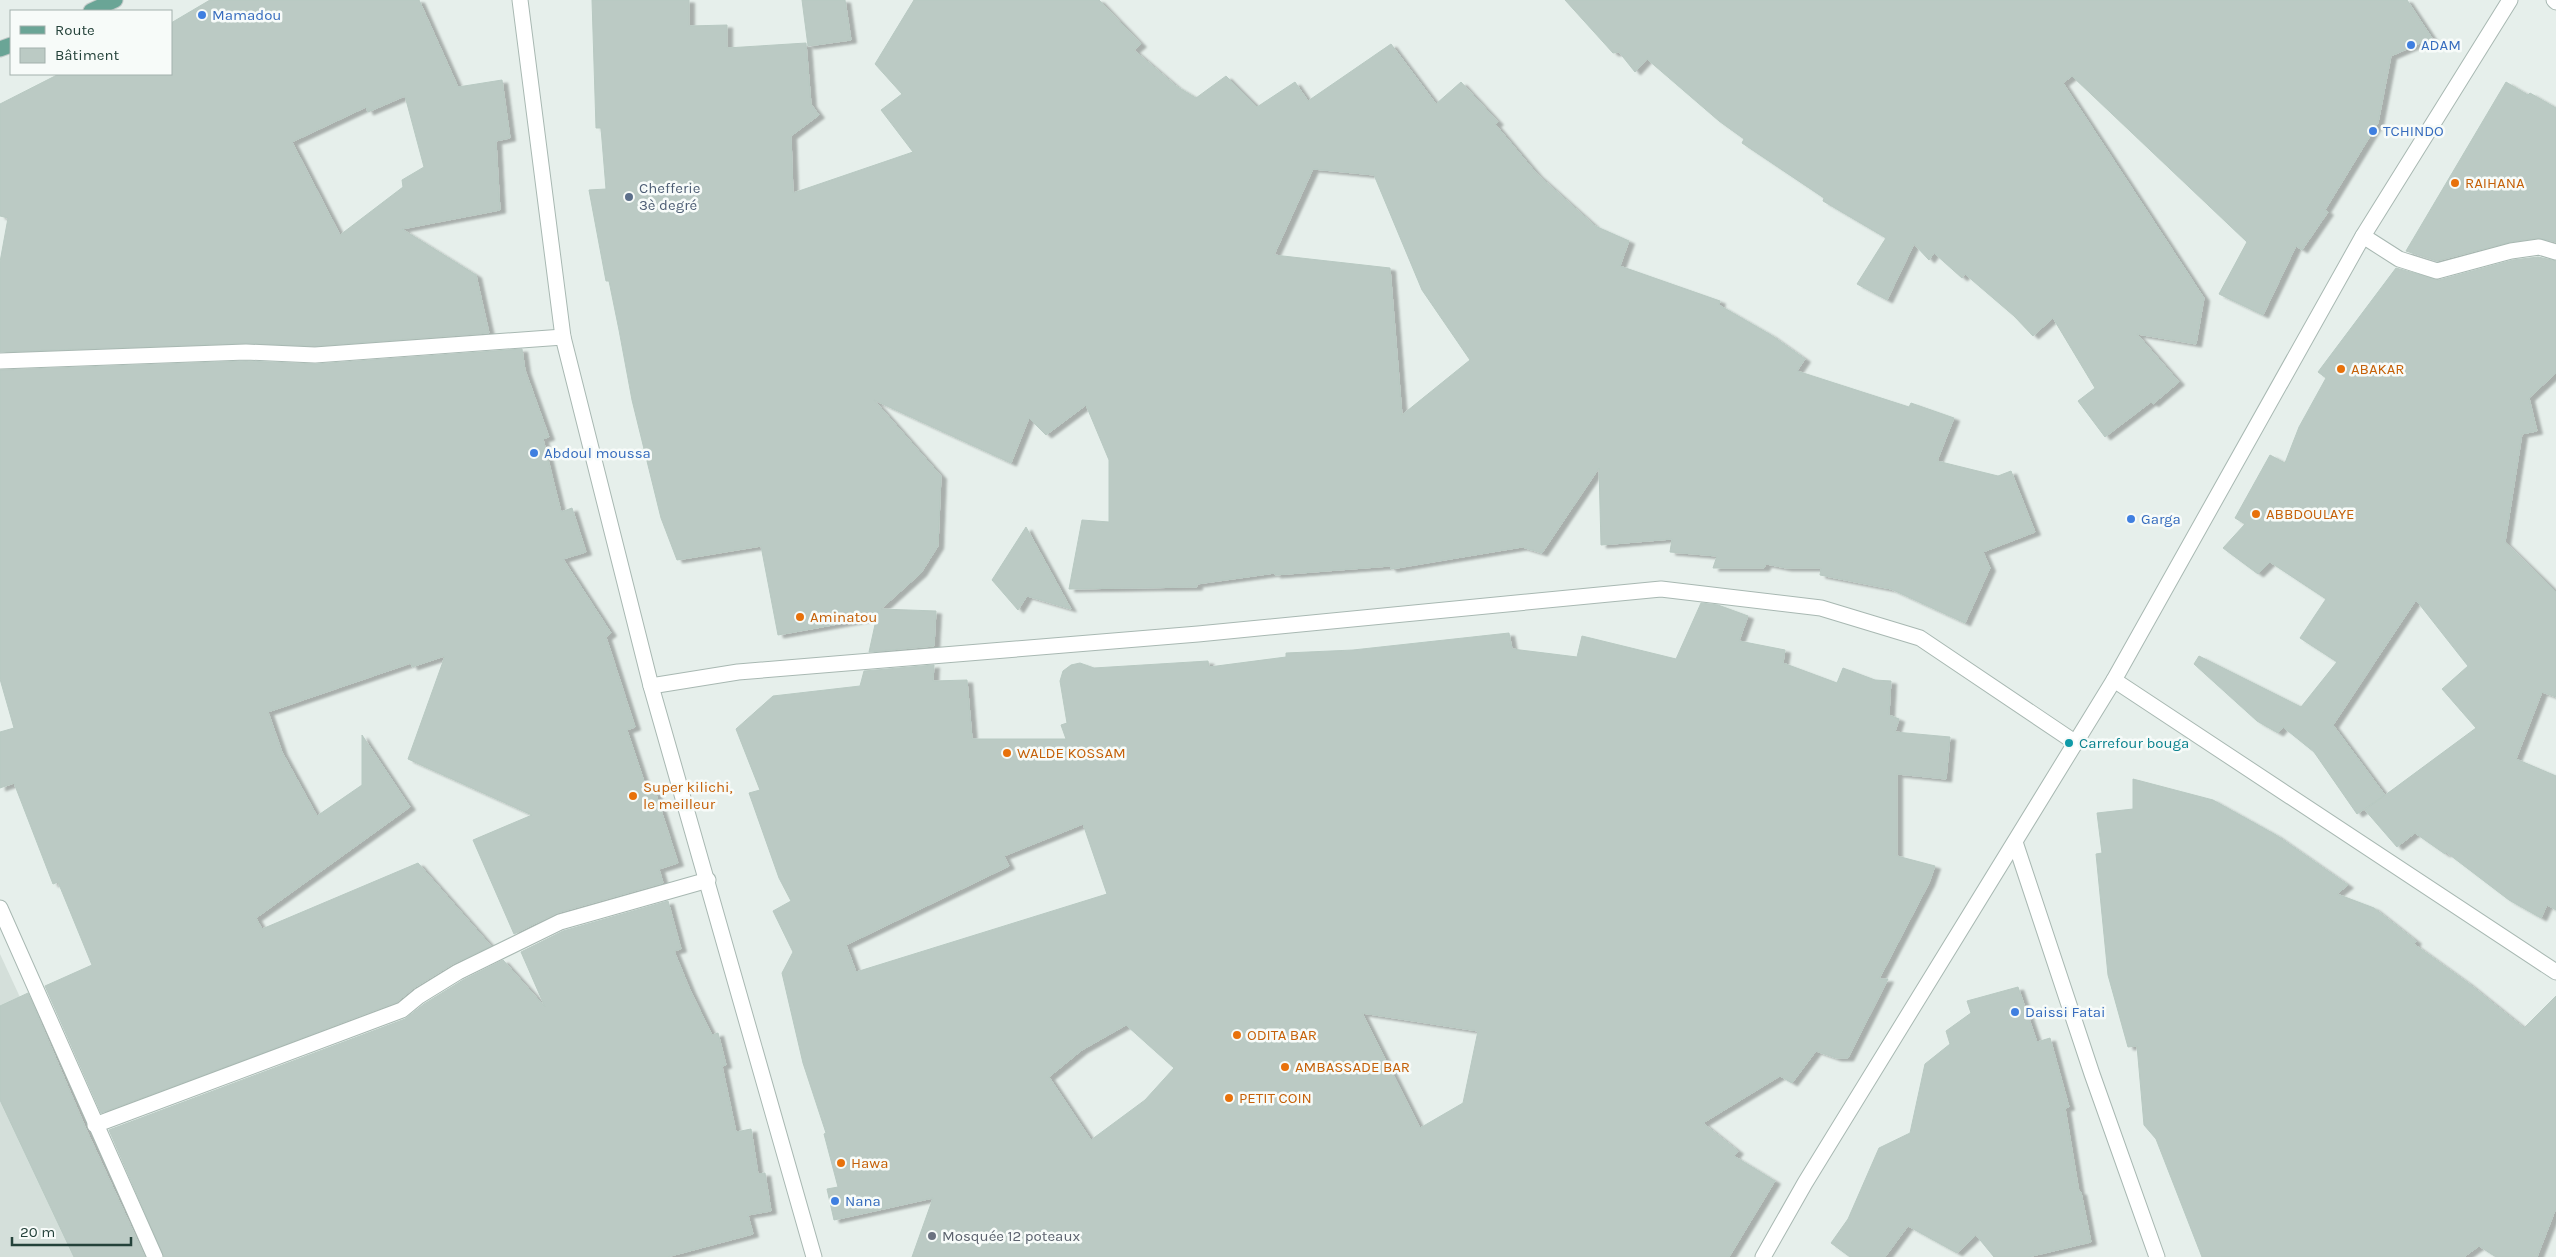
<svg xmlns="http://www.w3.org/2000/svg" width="2556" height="1257" font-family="Karla,sans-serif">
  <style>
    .built { fill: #d4dfda }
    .building { fill: #bbcac4; stroke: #b8c9c2; fill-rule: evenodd; filter: url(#shadow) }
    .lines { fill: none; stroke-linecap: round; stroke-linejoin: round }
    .service-casing { stroke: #a8b8b2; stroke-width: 17 }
    .minor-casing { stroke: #a8b8b2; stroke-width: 17 }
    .tertiary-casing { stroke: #a8b8b2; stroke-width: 17 }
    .primary-casing { stroke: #c2cac8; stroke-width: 17 }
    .service { stroke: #fff; stroke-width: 15 }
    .minor { stroke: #fff; stroke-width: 15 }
    .tertiary { stroke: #fff; stroke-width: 15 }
    .primary { stroke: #6aa596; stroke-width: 15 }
    .shop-dot { fill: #3f7fe0; stroke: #f7fbf9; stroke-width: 2 }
    .food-dot { fill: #e8710a; stroke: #f7fbf9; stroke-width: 2 }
    .service-dot { fill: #5c6f8a; stroke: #f7fbf9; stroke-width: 2 }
    .culture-dot { fill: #0f9aa8; stroke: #f7fbf9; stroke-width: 2 }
    .worship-dot { fill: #6b7280; stroke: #f7fbf9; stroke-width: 2 }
    .labels { text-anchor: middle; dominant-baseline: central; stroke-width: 5; stroke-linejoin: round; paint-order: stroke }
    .shop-label { font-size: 15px; fill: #366cbe; stroke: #f7fbf9; text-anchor: start }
    .food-label { font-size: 15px; fill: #c56008; stroke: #f7fbf9; text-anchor: start }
    .service-label { font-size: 15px; fill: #4e5e75; stroke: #f7fbf9; text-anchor: start }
    .culture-label { font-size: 15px; fill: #0d838f; stroke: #f7fbf9; text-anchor: start }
    .worship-label { font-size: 15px; fill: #5b616d; stroke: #f7fbf9; text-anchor: start }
  </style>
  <defs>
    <filter id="shadow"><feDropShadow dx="5.5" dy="3" stdDeviation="1" flood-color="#0004"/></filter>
  </defs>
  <rect width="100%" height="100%" fill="#e6efeb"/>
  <polygon class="built" points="0,954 136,1248 140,1257 0,1257"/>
  <g class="building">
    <path d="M210 0H419L458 87 502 80 510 138 496 141 500 210 402 229 476 275 489 333 315 346 246 343 0 352V262L8 218 0 216V104L59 74H171V23ZM405 96 424 167 402 180 403 187 340 235 292 142 366 107 368 112Z"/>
    <path d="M592 0H689V26L727 25V48L806 43 811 104 819 115 791 136 793 193 913 152 881 110 902 94 875 64 914 0H1099L1141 44 1134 50 1176 86 1196 98 1226 76 1257 107 1295 82 1308 101 1391 44 1436 104 1461 82 1498 122 1495 124 1537 174 1595 226 1629 241 1620 266 1720 301 1719 305 1771 335 1805 359 1797 371 1909 407 1911 403 1954 418 1937 461 1998 476 2011 471 2035 532 1983 552 1990 568 1965 623 1891 589 1820 575 1821 568H1786L1766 564 1764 568H1713L1717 556 1670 552 1672 539 1601 545 1599 468 1542 553 1522 547 1391 569 1390 566 1275 575V573L1197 584V587L1069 589 1082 520 1109 522V460L1086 405 1046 435 1029 418 1011 463 874 400 941 476 938 546 921 573 881 609 936 611 934 646 869 652 878 611 871 618 778 635 761 546 677 560 661 518 632 400 619 330 609 281H606L589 190 606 189 601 128H596ZM1313 169 1374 175 1422 290 1470 360 1402 415 1390 268 1274 255Z"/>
    <polygon points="802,0 845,0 851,40 808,46"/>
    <polygon points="1565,0 2407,0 2432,38 2391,56 2378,123 2325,210 2328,212 2302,250 2296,246 2263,315 2219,294 2247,242 2072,76 2063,83 2204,298 2196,344 2137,334 2179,382 2153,404 2151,402 2105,437 2078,401 2095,388 2053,318 2033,336 2014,316 1965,274 1962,278 1934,253 1929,260 1914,244 1887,300 1857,284 1886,238 1823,201 1824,198 1742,143 1744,139 1719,121 1647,59 1635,72 1619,52 1613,53"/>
    <polygon points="2506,82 2528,95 2530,93 2556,108 2556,242 2538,238 2510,242 2437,261 2406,251"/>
    <polygon points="2538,257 2556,261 2556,373 2529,398 2537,431 2522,434 2505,542 2556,592 2556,697 2542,692 2516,759 2556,776 2556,910 2547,905 2541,918 2509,900 2446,852 2445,854 2415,833 2397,847 2365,810 2476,728 2442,689 2468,666 2416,600 2333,725 2385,795 2357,814 2314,752 2283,727 2278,733 2257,721 2194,664 2199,656 2301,707 2337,662 2300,638 2326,599 2270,562 2258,574 2223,548 2245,524 2235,518 2270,455 2285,463 2299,427 2326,378 2318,372 2396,268 2439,280 2513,260"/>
    <polygon points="522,349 525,370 549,437 543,439 561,512 572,508 586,552 563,559 611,633 606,637 635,727 627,730 648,793 655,791 678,863 659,869 663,883 557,913 514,934 473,840 532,815 408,759 445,656 412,667 411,663 268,712 282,752 317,816 362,785 362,735 410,807 256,918 262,929 418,863 491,946 453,964 414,988 397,1002 101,1113 45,986 92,965 58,882 53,884 14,783 0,788 0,732 14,728 0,679 0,370 246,361 316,364"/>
    <polygon points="1026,527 1071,609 1027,596 1018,610 992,580"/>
    <path d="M1701 603 1718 605 1748 616 1739 641 1785 650 1783 663 1837 683 1843 668 1875 680 1891 681 1889 715 1899 719 1895 732 1950 737 1946 779 1897 774V856L1935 866 1929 883 1879 979H1888L1848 1058H1836L1816 1051 1792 1083 1780 1076 1703 1123 1738 1151 1734 1156 1775 1181 1729 1257H912L933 1198 834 1220 827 1189 838 1187 824 1134 826 1133 803 1063 782 973 793 952 773 911 791 901 779 878 749 793 760 790 736 729 773 696 860 686 864 671 934 665 933 681 967 680 972 739H1066L1061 725 1067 723 1060 681 1063 671 1071 665 1080 663 1094 668 1208 661 1209 667 1286 657V653L1353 650 1509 633 1512 649 1577 657 1582 636 1676 659ZM1083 824 1107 894 856 972 846 945 1009 866 1004 856ZM1362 1013 1478 1031 1463 1103 1420 1128ZM1126 1025 1174 1068 1145 1100 1091 1140 1049 1077 1082 1050Z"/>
    <polygon points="2133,779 2213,800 2276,835 2348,885 2337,894 2374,908 2416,941 2414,944 2468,983 2524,1028 2556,996 2556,1208 2537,1257 2496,1257 2479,1246 2464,1257 2202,1257 2156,1139 2144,1125 2137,1046 2128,1047 2108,975 2096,854 2102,853 2097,813 2133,809"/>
    <polygon points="668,901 681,949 674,951 690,990 712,1035 718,1033 726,1065 722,1066 736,1132 751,1129 758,1174 765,1173 771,1211 748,1215 753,1234 667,1257 164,1257 109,1130 405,1019 424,1004 463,980 503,960 545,1007 521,952 563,931"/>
    <polygon points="2018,987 2037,1042 2050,1038 2069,1107 2065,1108 2079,1192 2081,1192 2091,1242 2028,1257 1994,1257 1976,1235 1957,1253 1908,1226 1885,1257 1850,1257 1831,1243 1848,1219 1879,1148 1910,1133 1925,1064 1950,1044 1946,1031 1971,1013 1967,1001"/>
    <polygon points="28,993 86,1129 145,1257 74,1257 0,1100 0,1006"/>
  </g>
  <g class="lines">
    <g class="service-casing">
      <g id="service">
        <polyline points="0,361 246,352 315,355 563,337"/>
        <polyline points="0,908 155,1257"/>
        <polyline points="95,1125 402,1010 419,996 458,972 560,922 708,880"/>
      </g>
    </g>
    <g class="minor-casing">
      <g id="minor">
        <polyline points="2363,236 2399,259 2437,271 2511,251 2539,247 2556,252"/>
        <polyline points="2114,680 2556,972"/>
        <polyline points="651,686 738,672 1198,634 1661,589 1821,608 1920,638 2076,743"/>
        <polyline points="2015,842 2092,1074 2157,1257"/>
        <polyline points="1763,1257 1805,1183 2114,680 2363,236 2510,0"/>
      </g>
    </g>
    <g class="tertiary-casing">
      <g id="tertiary">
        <polyline points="520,0 563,337 651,686 814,1257"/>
        <polyline points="2554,0 2556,2"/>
      </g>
    </g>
    <g class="primary-casing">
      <g id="primary">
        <polyline points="91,11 115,0"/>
        <polyline points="0,49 11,45"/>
      </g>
    </g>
    <use href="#service" class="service"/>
    <use href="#minor" class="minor"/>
    <use href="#tertiary" class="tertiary"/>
    <use href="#primary" class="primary"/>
  </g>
  <g class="shop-dot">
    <circle cx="202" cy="15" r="5"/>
    <circle cx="2411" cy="45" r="5"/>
    <circle cx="2373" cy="131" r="5"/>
    <circle cx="534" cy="453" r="5"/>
    <circle cx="2131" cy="519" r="5"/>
    <circle cx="2015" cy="1012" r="5"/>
    <circle cx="835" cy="1201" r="5"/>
  </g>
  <g class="food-dot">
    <circle cx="2455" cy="183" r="5"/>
    <circle cx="2341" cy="369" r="5"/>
    <circle cx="2256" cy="514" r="5"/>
    <circle cx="800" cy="617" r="5"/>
    <circle cx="1007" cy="753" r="5"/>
    <circle cx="633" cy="796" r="5"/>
    <circle cx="1237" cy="1035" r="5"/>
    <circle cx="1285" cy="1067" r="5"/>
    <circle cx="1229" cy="1098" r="5"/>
    <circle cx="841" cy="1163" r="5"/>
  </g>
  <circle class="service-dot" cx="629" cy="197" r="5"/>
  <circle class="culture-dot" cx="2069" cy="743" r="5"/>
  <circle class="worship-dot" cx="932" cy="1236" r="5"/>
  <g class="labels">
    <g class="shop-label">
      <text x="212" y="15">Mamadou</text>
      <text x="2421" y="45">ADAM</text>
      <text x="2383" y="131">TCHINDO</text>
      <text x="544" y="453">Abdoul moussa</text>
      <text x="2141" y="519">Garga</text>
      <text x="2025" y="1012">Daissi Fatai</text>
      <text x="845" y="1201">Nana</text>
    </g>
    <g class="food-label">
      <text x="2465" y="183">RAIHANA</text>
      <text x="2351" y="369">ABAKAR</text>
      <text x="2266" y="514">ABBDOULAYE</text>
      <text x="810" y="617">Aminatou</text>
      <text x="1017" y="753">WALDE KOSSAM</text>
      <text x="643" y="787">Super kilichi,<tspan x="643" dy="17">le meilleur</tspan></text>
      <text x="1247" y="1035">ODITA BAR</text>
      <text x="1295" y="1067">AMBASSADE BAR</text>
      <text x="1239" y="1098">PETIT COIN</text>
      <text x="851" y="1163">Hawa</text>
    </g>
    <g class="service-label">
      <text x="639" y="188">Chefferie<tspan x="639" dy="17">3è degré</tspan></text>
    </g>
    <g class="culture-label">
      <text x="2079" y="743">Carrefour bouga</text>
    </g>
    <g class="worship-label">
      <text x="942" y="1236">Mosquée 12 poteaux</text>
    </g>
  </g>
  <rect x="10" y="10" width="162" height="65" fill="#f7fbf9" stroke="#a3b1ad"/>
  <rect x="20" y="26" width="25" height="8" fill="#6aa596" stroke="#a3b1ad"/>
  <text x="55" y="35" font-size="15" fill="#24423a">Route</text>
  <rect x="20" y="48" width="25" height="15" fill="#bbcac4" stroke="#a3b1ad"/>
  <text x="55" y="60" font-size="15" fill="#24423a">Bâtiment</text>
  <path d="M12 1237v8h119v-8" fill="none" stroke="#24423a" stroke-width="2.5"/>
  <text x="20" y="1237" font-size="15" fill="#24423a" stroke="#f7fbf9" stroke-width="4" paint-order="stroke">20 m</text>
</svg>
